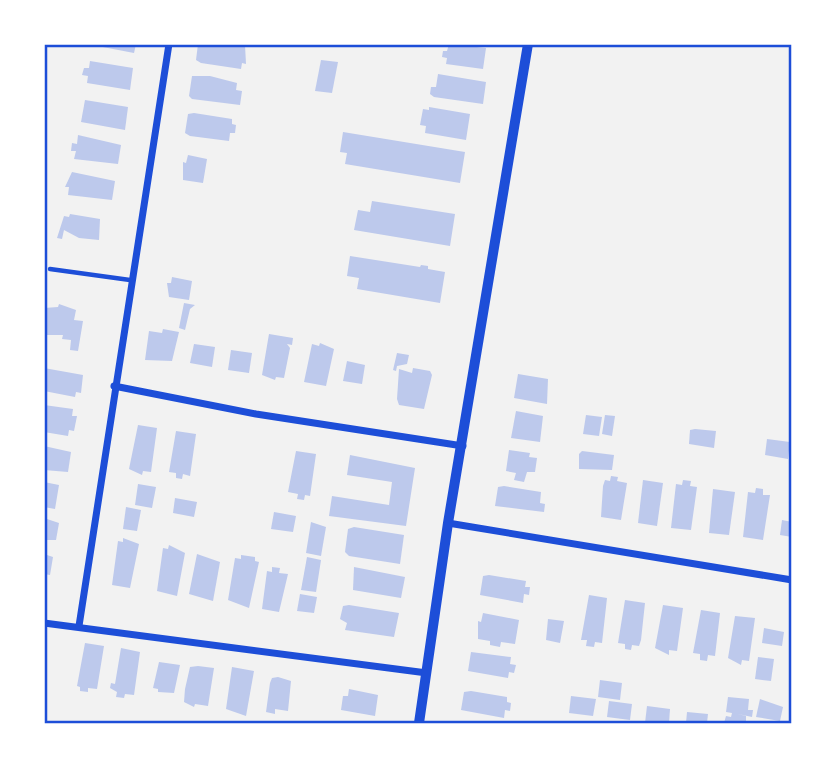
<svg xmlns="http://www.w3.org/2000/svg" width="836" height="767" font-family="Barlow,sans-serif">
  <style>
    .building { fill: #bdc9ec }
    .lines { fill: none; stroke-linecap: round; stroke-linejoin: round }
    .service { stroke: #1d4ed8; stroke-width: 4.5 }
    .minor { stroke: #1d4ed8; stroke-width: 7 }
    .tertiary { stroke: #1d4ed8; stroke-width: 10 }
    .neatline { fill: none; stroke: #1d4ed8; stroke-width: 2.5 }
  </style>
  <rect width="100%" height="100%" fill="#f2f2f2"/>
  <g class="building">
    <polygon points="87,44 136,44 134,53"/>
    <polygon points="198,44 245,45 246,64 242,63 241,69 201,63 196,60"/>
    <polygon points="449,44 486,48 483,69 446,64 447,58 442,57 443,51 447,51"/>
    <polygon points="321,60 338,62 332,93 315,91"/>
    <polygon points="90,61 133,68 130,90 87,83 88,76 82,75 84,68 89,68"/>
    <polygon points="438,74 486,82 483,104 434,97 430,94 431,87 436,87"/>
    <polygon points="192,76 210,76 237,83 236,90 242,91 240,105 192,99 189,96"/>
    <polygon points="85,100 128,107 125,130 81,122"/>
    <polygon points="429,107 470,114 466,140 425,133 426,126 420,125 423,109 429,110"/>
    <polygon points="194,113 232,119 232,124 236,125 235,133 230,133 229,141 190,136 185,133 188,114"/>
    <polygon points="343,132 465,152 460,183 345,164 347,153 340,152"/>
    <polygon points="78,135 121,145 118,164 74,159 76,151 71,151 72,143 77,144"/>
    <polygon points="188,155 207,159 203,183 183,180 183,162 186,163"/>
    <polygon points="72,172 115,181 112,200 68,195 69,187 65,187"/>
    <polygon points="372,201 455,214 450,246 354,230 358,210 370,212"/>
    <polygon points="70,214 100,219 99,240 79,238 64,230 62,239 57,238 64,216 69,217"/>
    <polygon points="350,256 420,267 421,265 428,266 428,269 445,272 440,303 357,289 359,278 347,276"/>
    <polygon points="172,277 192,281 189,300 169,297 167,283 171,283"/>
    <polygon points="184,303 195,305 190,309 185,330 179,328"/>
    <polygon points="59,304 76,310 74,320 83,321 78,351 70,350 71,340 62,339 63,335 44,335 44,308 58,307"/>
    <polygon points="163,329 179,332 172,361 145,360 149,331 162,333"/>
    <polygon points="269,334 293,338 292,345 287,344 290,348 284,378 276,377 275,380 262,375"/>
    <polygon points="320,343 334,349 326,386 304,382 312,344 319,346"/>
    <polygon points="194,344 215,347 212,367 190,363"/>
    <polygon points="231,350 252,353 249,373 228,370"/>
    <polygon points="397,353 409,355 407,364 397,366 396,371 393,370"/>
    <polygon points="347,361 365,365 362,384 343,381"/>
    <polygon points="44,368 83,375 81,393 76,392 75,397 44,391"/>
    <polygon points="413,368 430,371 432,375 424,409 399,405 397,399 399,369 412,373"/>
    <polygon points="518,374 548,379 547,404 514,398"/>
    <polygon points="44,405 73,409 72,416 77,416 74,431 69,430 68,436 44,432"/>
    <polygon points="516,411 543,416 540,442 511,438"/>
    <polygon points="586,415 602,417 599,436 583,434"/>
    <polygon points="605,415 615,416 612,436 602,434"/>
    <polygon points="138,425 157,428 151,472 143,471 142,475 129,469"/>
    <polygon points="695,429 716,431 714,448 689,444 690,430"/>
    <polygon points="176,431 196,434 190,476 183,474 182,479 176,478 176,473 169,472"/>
    <polygon points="767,439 790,442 788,459 765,455"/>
    <polygon points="44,446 71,452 68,472 44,470"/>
    <polygon points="509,450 530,453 529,457 537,458 535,472 527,472 524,482 514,480 516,473 506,471"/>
    <polygon points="296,451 316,454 310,496 305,495 304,500 297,499 298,494 288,492"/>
    <polygon points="582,451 614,455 612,470 579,469 579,454"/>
    <polygon points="350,455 415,468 406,526 329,516 332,496 389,505 392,482 347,475"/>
    <polygon points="611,476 618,477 617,481 627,483 621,520 601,517 603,486 605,480 610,481"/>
    <polygon points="643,480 663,483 657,526 638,523"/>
    <polygon points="683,480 691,481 690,486 697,487 691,530 671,528 676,484 682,485"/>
    <polygon points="44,482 59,485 55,509 44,507"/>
    <polygon points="138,484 156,487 152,508 135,505"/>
    <polygon points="504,486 541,492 540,503 545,504 544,512 495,506 498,487"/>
    <polygon points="756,488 763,489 763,495 770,495 763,540 743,537 748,492 755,493"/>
    <polygon points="713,489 735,492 729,535 709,533"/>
    <polygon points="175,498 197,502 194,517 173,513"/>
    <polygon points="126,507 141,510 137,531 123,529"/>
    <polygon points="274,512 296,516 293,532 271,529"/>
    <polygon points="44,518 59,523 56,540 44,540"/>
    <polygon points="782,520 792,522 792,537 780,535"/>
    <polygon points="311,522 326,527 321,556 306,553"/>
    <polygon points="354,527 404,535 400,564 349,556 345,552 348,529"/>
    <polygon points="123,538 139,544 130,588 112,585 118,541 123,542"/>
    <polygon points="169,545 185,553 177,596 157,591 163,548 168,549"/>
    <polygon points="44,554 53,557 50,575 44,574"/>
    <polygon points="197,554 220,562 213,601 189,594"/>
    <polygon points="241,555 255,557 255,561 259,562 249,608 228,600 235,558 241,559"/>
    <polygon points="307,557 321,560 316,592 301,590"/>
    <polygon points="272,567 280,568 279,573 288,574 279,612 262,609 267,571 272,572"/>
    <polygon points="354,567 405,577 401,598 353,590"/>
    <polygon points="489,575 526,581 525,587 530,587 529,595 524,594 523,603 480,595 483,576"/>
    <polygon points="300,594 317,597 314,613 297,611"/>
    <polygon points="589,595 607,598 602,643 595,642 594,647 586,646 587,640 581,640"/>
    <polygon points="625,600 645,603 641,640 639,646 632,645 631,650 625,649 625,644 618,643"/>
    <polygon points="349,605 399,613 394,637 345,630 347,623 340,619 343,606"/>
    <polygon points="663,605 683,608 677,651 669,650 669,655 655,648"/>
    <polygon points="701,610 720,613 715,656 708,655 707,661 700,660 700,654 693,653"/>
    <polygon points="483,613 519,620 515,644 501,642 500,647 490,645 490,641 478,639 478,621 481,622"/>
    <polygon points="735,616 755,618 749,661 742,660 741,665 728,658"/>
    <polygon points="548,619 564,621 560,643 546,640"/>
    <polygon points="764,628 784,632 782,646 762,643"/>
    <polygon points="85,643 104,646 97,689 88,688 88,692 80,691 80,687 77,686"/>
    <polygon points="121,648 140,652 134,695 125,694 124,698 116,697 117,692 110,688 111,683 115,684"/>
    <polygon points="471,652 511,657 510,664 516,665 514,673 509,672 508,678 468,671"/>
    <polygon points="758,657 774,659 771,681 755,679"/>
    <polygon points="159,662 180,665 174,693 158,692 158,689 153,688"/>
    <polygon points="198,666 214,668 208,706 195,704 194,707 184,702 185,689 190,667"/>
    <polygon points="232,667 254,671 246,716 226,709"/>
    <polygon points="278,677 291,681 288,711 275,709 275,714 266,712 270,683 272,678"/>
    <polygon points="600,680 622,683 620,700 598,697"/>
    <polygon points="349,689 378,695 375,716 341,710 343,696 348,696"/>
    <polygon points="471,691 507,697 507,702 511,703 510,711 505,710 504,718 461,710 464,692"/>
    <polygon points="571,696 596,699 593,716 569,713"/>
    <polygon points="728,697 749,699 748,710 753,710 752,717 738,714 746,716 746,723 724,723 726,716 731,717 732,713 726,712"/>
    <polygon points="760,699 783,707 780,721 756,717"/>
    <polygon points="609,701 632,704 630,720 607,717"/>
    <polygon points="647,706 670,709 669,723 645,723"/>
    <polygon points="687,712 708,714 707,723 686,723"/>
  </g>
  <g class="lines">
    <polyline class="service" points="50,269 130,280"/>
    <g class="minor">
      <polyline points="114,386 256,414 463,446"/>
      <polyline points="448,523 792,580"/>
      <polyline points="44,623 427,673"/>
      <polyline points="79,626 169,44"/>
    </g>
    <polyline class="tertiary" points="419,723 448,523 528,44"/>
  </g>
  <rect width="836" height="767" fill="none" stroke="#ffffff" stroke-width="91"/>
  <rect x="46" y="46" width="744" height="676" class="neatline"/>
</svg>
